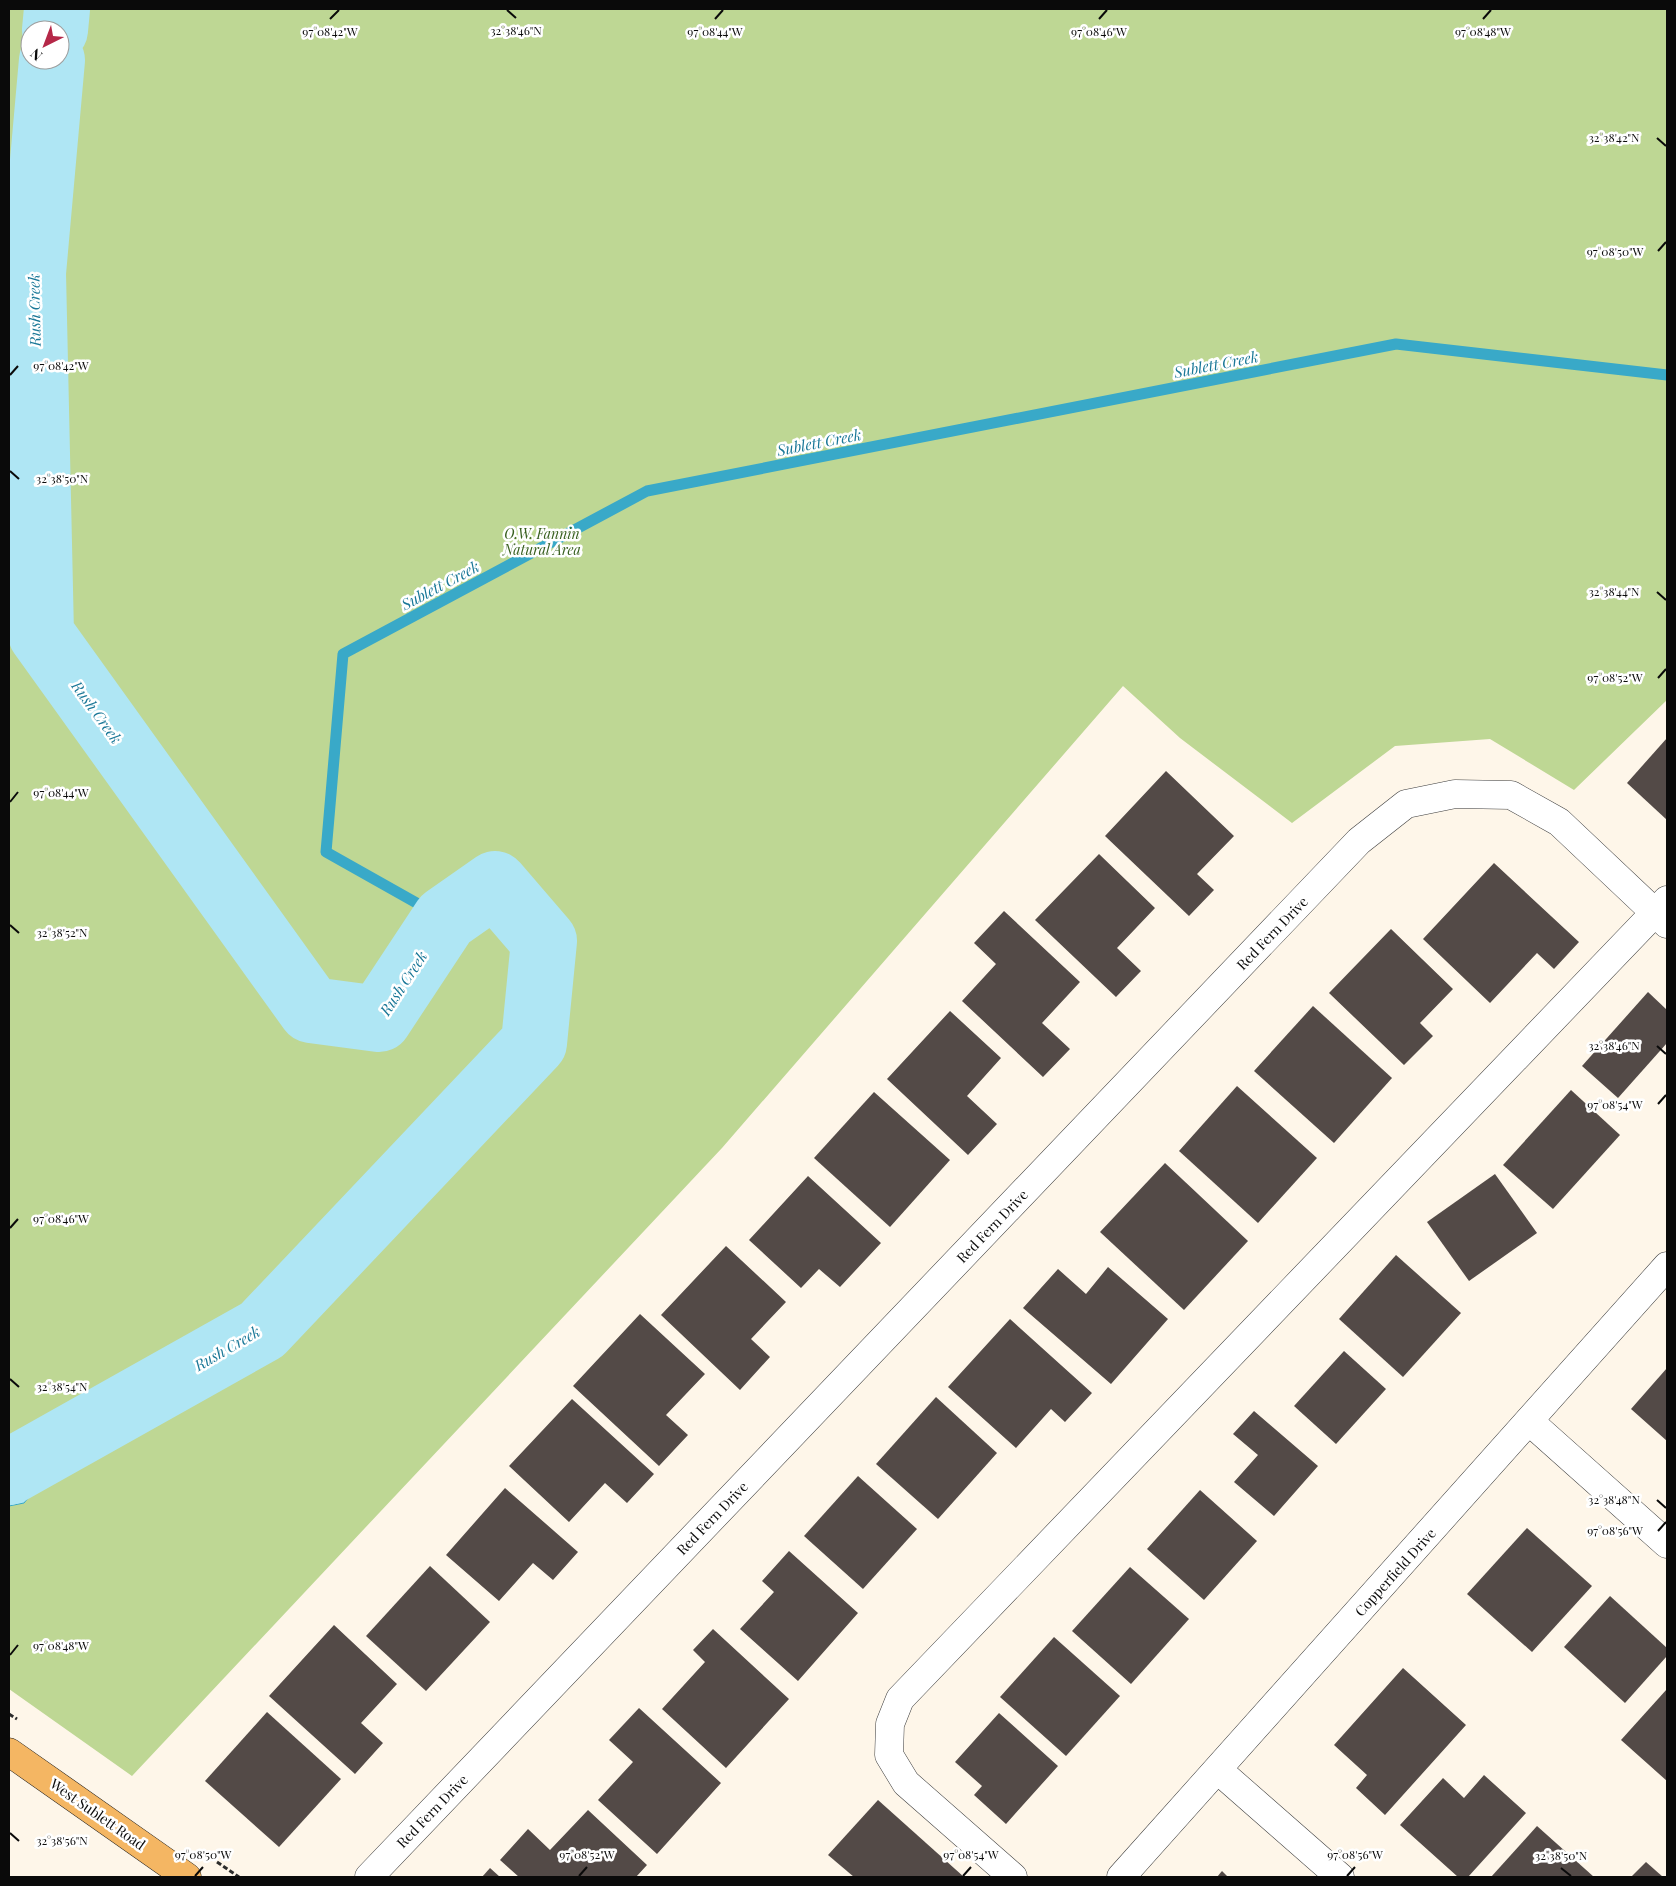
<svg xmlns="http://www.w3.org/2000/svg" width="1676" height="1886" font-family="'Playfair Display',serif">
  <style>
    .forest { fill: #bed794; fill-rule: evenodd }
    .water { fill: #afe6f4; stroke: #39a9c8 }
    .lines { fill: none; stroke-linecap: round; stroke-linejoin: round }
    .stream { stroke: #39a9c8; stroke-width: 11 }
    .river { stroke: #afe6f4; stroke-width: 66 }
    .building { fill: #534a47 }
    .minor-casing { stroke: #3d3d3d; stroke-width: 29 }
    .major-casing { stroke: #1b1b1b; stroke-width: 29 }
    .path { stroke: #2c2c2c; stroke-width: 3; stroke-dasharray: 5 2.5; stroke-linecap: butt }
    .minor { stroke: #fff; stroke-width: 28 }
    .major { stroke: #f4b663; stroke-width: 28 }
    .ticks { fill: none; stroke: #0a0a0a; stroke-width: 2 }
    .labels { text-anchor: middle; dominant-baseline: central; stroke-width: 5; stroke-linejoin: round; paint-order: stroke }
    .park-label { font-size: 14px; font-style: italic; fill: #375f1e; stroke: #fff }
    .street-label { font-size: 14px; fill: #0a0a0a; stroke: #fff }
    .water-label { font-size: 15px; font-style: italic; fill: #197797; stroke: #fff }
    .ticks-label { font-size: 12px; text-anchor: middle; fill: #0a0a0a; stroke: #fff; stroke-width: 5; stroke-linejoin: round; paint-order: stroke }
  </style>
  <rect width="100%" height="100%" fill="#fef6e9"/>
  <path class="forest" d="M9 9H1667V700L1574 790 1490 739 1395 746 1292 823 1180 738 1123 686 722 1148 132 1776 9 1689ZM30 30H60V60H30Z"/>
  <polygon class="water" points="94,1413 106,1431 67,1472 41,1482 24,1503 9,1506 9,1454"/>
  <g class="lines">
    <polyline class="stream" points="445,919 326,852 343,654 647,491 1396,344 1667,375"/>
    <g class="river">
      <polyline points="55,30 57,9"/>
      <polyline points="9,1472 262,1330 534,1043 544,941 495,884 445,919 379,1019 311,1010 41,634 33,273 52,60"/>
    </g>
  </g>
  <g class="building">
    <polygon points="1667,738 1667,820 1627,783"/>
    <polygon points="1166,771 1234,836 1197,874 1214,890 1189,916 1105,836"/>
    <polygon points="1099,854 1155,908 1117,948 1141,971 1116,997 1035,920"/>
    <polygon points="1494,863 1579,942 1554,969 1537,953 1490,1003 1423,939"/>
    <polygon points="1004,911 1080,982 1042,1023 1070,1049 1043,1077 962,1001 996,964 974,943"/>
    <polygon points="1391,929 1453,989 1420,1023 1433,1036 1404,1065 1329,993"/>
    <polygon points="1648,992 1667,1010 1667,1043 1618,1098 1582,1066"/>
    <polygon points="1313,1006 1392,1078 1334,1143 1254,1071"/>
    <polygon points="950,1011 1001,1058 967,1096 997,1124 968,1155 887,1079"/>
    <polygon points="1237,1086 1317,1158 1258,1223 1179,1151"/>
    <polygon points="1571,1090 1620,1135 1553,1209 1503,1165"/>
    <polygon points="874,1092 950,1160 890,1227 814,1158"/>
    <polygon points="1165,1163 1248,1241 1184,1310 1100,1232"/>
    <polygon points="1495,1174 1537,1233 1469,1281 1427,1222"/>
    <polygon points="808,1176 881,1243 840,1287 819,1269 801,1288 749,1240"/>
    <polygon points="726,1246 786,1302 751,1339 770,1357 740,1390 661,1315"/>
    <polygon points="1396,1255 1461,1313 1403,1377 1339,1319"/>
    <polygon points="1108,1267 1168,1319 1111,1384 1023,1308 1058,1269 1086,1294"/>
    <polygon points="640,1314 705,1374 666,1415 688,1435 659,1466 573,1386"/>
    <polygon points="1010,1319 1092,1393 1065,1422 1051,1409 1016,1448 948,1387"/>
    <polygon points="1344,1351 1386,1389 1336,1444 1294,1406"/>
    <polygon points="1667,1368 1667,1441 1631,1409"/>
    <polygon points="936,1397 997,1453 938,1519 876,1464"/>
    <polygon points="572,1399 654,1474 627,1503 605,1483 569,1522 509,1466"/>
    <polygon points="1254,1411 1318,1466 1274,1516 1234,1482 1258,1455 1233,1434"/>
    <polygon points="858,1476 917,1529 863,1589 804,1536"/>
    <polygon points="505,1488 578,1552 553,1580 533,1563 499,1601 446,1555"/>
    <polygon points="1200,1490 1257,1541 1204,1600 1147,1549"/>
    <polygon points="1527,1528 1592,1586 1532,1652 1467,1594"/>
    <polygon points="789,1551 858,1613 798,1681 740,1629 774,1592 762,1581"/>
    <polygon points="430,1566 490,1622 426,1691 366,1636"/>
    <polygon points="1130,1567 1189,1619 1131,1684 1072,1631"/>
    <polygon points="1610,1596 1667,1648 1667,1656 1625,1703 1564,1647"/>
    <polygon points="334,1625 397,1684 361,1723 383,1743 355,1774 269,1696"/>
    <polygon points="713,1629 789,1699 726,1768 662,1709 705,1662 693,1650"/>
    <polygon points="1054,1637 1120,1696 1066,1756 1000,1697"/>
    <polygon points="1403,1668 1466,1725 1385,1815 1356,1788 1367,1775 1334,1745"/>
    <polygon points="1667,1689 1667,1781 1621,1740"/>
    <polygon points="639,1708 721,1783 657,1854 598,1800 633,1762 609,1740"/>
    <polygon points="267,1712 341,1779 279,1847 205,1781"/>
    <polygon points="999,1713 1058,1766 1006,1824 974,1795 982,1786 955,1762"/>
    <polygon points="1484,1775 1526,1813 1468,1877 1458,1877 1400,1825 1443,1778 1464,1798"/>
    <polygon points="878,1800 964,1877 854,1877 828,1855"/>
    <polygon points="588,1810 647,1865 636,1877 519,1877 500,1860 528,1829 550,1850"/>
    <polygon points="1537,1826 1594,1877 1491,1877"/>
    <polygon points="1646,1862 1663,1877 1631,1877"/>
    <polygon points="490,1868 500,1877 482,1877"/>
    <polygon points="1222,1871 1228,1877 1217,1877"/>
  </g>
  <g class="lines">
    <g class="minor-casing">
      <g id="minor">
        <polyline points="1529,1421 1667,1544"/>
        <polyline points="1218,1770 1340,1877"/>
        <polyline points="369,1877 1359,841 1406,804 1455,794 1511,795 1559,822 1667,924"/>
        <polyline points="1013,1877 906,1783 889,1755 890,1724 900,1699 1667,900"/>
        <polyline points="1121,1877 1667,1266"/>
      </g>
    </g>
    <g class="major-casing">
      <polyline id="major" points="9,1752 187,1877"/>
    </g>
    <g class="path">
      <polyline points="9,1714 17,1719"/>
      <polyline points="217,1862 239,1877"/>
    </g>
    <use href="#minor" class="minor"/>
    <use href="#major" class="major"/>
  </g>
  <path class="ticks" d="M507 10 516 18M330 19 339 10M715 19 723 10M1099 19 1107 10M1483 19 1491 10M1657 138 1666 146M1658 251 1666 242M10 375 18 366M10 471 19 479M1657 592 1666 600M1658 678 1666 669M10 802 18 792M10 925 19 933M1657 1046 1666 1054M1658 1104 1666 1095M10 1228 18 1219M10 1379 19 1387M1657 1500 1666 1508M1658 1531 1666 1522M10 1655 18 1645M10 1833 19 1841M1561 1868 1571 1876M195 1876 203 1867M579 1876 587 1867M963 1876 971 1867M1347 1876 1355 1867"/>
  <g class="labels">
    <g class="park-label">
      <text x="542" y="533">O.W. Fannin<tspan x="542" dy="16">Natural Area</tspan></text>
    </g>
    <g class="street-label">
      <text transform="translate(1272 933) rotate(-46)">Red Fern Drive</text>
      <text transform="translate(992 1226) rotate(-46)">Red Fern Drive</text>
      <text transform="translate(712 1518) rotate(-46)">Red Fern Drive</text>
      <text transform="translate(1395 1572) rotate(-48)">Copperfield Drive</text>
      <text transform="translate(432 1811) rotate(-46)">Red Fern Drive</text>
      <text transform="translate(98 1814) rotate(35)">West Sublett Road</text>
    </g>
    <g class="water-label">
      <text transform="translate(34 310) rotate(-91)">Rush Creek</text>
      <text transform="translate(1216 364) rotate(-11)">Sublett Creek</text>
      <text transform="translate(819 442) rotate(-11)">Sublett Creek</text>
      <text transform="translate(440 585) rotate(-28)">Sublett Creek</text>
      <text transform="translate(97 712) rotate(54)">Rush Creek</text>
      <text transform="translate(403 983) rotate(-57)">Rush Creek</text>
      <text transform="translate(227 1348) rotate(-30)">Rush Creek</text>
    </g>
  </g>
  <g class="ticks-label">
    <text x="516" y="35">32°38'46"N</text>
    <text x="330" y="36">97°08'42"W</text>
    <text x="715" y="36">97°08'44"W</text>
    <text x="1099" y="36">97°08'46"W</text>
    <text x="1483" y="36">97°08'48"W</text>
    <text x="1614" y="142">32°38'42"N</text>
    <text x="1615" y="256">97°08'50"W</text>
    <text x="61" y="370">97°08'42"W</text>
    <text x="62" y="483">32°38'50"N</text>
    <text x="1614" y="596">32°38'44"N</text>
    <text x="1615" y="682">97°08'52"W</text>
    <text x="61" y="797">97°08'44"W</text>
    <text x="62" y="937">32°38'52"N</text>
    <text x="1614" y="1050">32°38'46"N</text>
    <text x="1615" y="1109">97°08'54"W</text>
    <text x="61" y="1223">97°08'46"W</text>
    <text x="62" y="1391">32°38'54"N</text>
    <text x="1614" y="1504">32°38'48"N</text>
    <text x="1615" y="1535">97°08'56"W</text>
    <text x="61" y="1650">97°08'48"W</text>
    <text x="62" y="1845">32°38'56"N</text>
    <text x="203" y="1859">97°08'50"W</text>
    <text x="587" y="1859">97°08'52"W</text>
    <text x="971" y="1859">97°08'54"W</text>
    <text x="1355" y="1859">97°08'56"W</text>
    <text x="1561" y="1860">32°38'50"N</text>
  </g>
  <rect width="1676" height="1886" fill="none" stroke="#0a0a0a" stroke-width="20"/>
  <g transform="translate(45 45) rotate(222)"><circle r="24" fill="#ffffff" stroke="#9d9d9d"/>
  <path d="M0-4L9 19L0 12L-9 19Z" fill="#b52848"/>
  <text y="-8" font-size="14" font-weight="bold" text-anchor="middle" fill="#0a0a0a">N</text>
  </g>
</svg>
